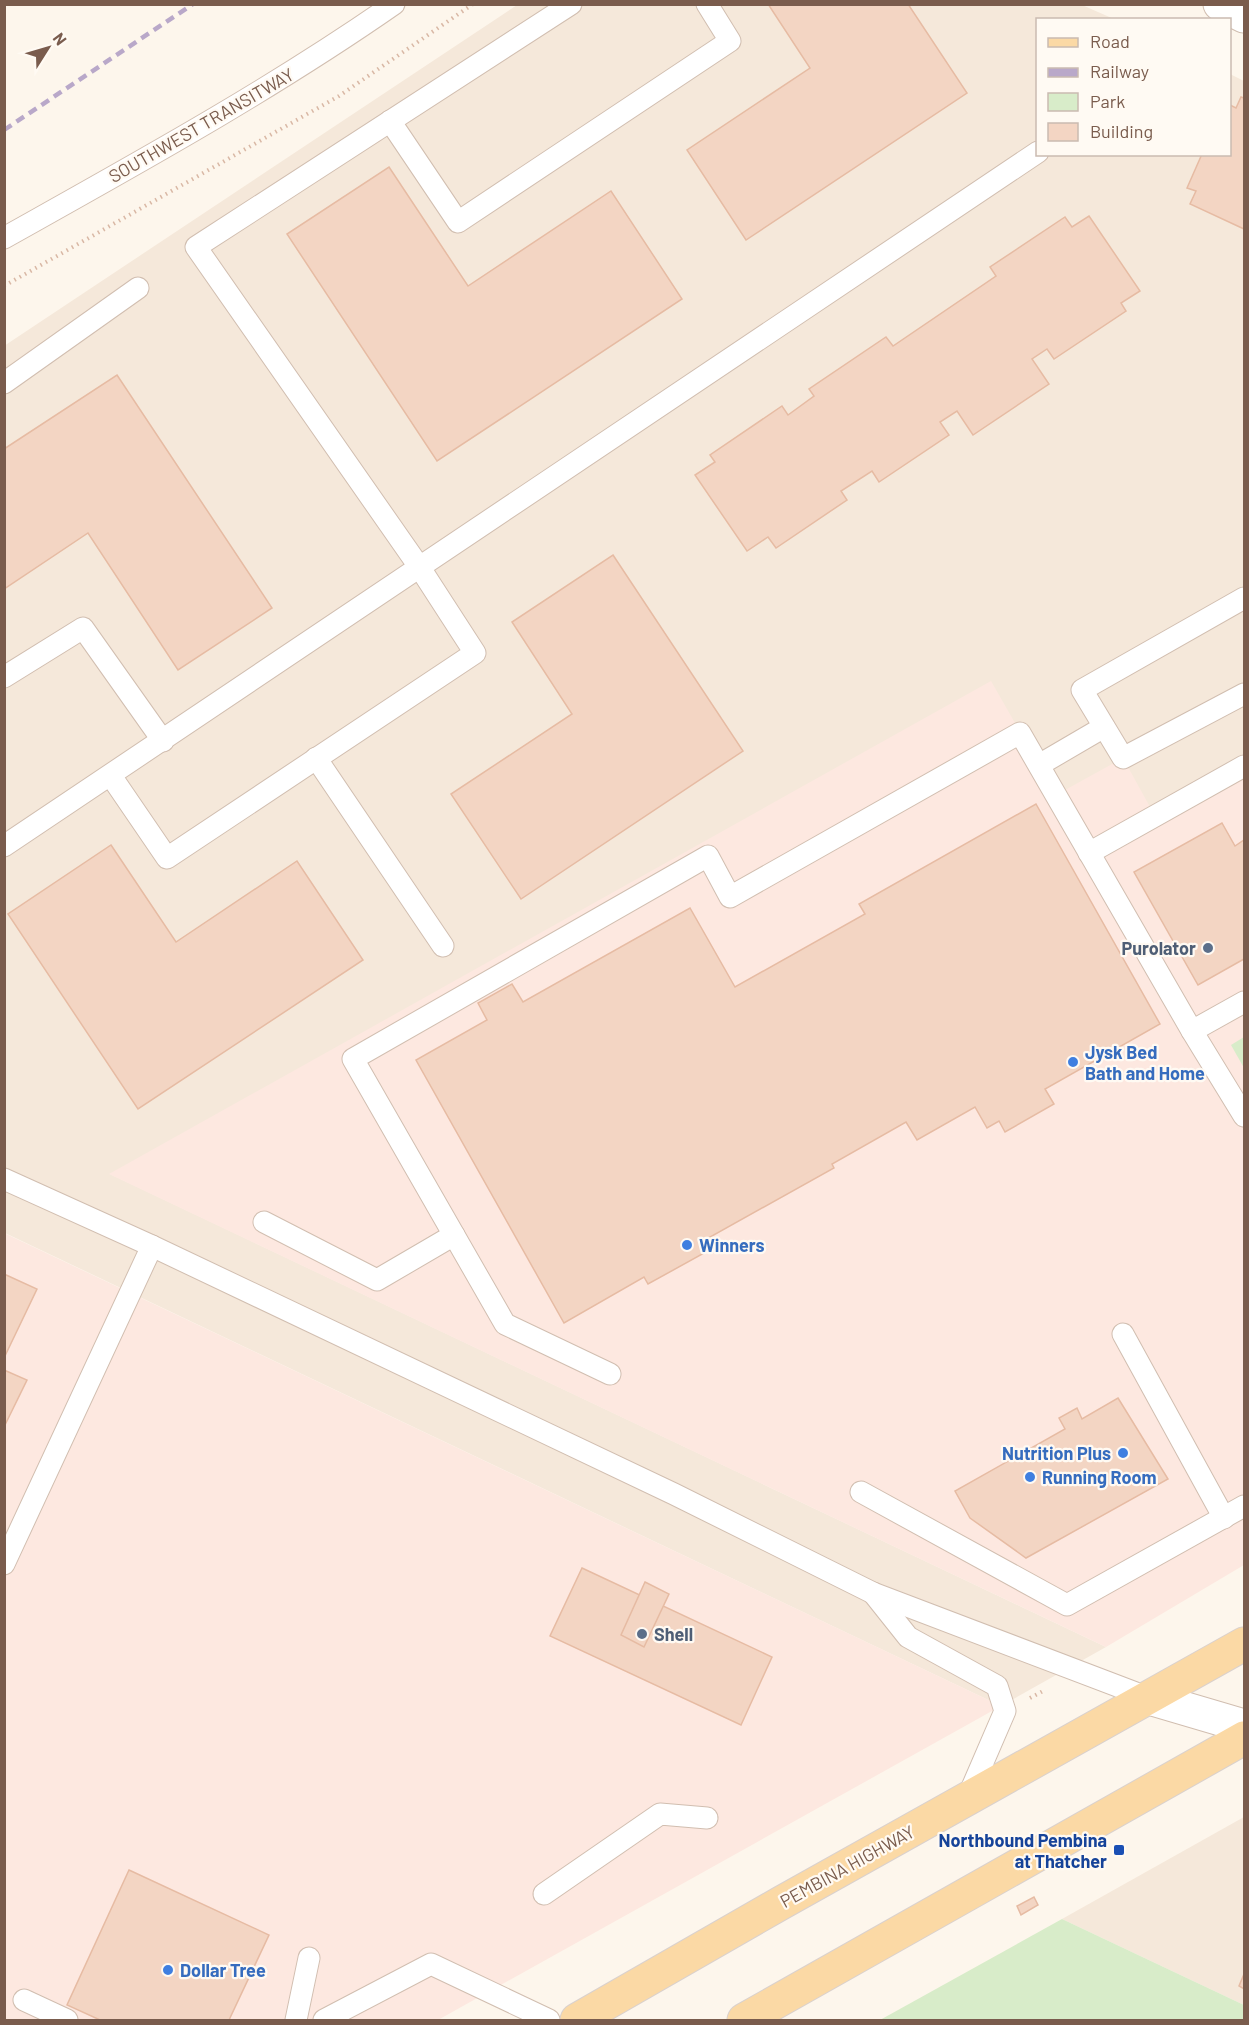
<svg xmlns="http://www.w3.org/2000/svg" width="1249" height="2025" font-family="Barlow,sans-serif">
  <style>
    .residential { fill: #f5e8da }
    .commercial { fill: #fde8e0 }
    .green { fill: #d8ecc9 }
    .building { fill: #f3d5c3; stroke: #e6bba3; stroke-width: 1.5 }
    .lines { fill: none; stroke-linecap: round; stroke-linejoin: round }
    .service-casing { stroke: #d1beb0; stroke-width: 23 }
    .minor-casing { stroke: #d1beb0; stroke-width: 35 }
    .tertiary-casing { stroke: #d1beb0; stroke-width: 35 }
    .primary-casing { stroke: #dad1cd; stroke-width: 35 }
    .path { stroke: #d9b8a5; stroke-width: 4; stroke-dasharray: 1.5 4.5; stroke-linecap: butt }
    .service { stroke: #fff; stroke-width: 21 }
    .minor { stroke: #fff; stroke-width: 33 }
    .tertiary { stroke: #fff; stroke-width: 33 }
    .primary { stroke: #fbd9a5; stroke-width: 33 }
    .rail { stroke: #b9a8c9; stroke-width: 4.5; stroke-dasharray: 9 6; stroke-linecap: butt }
    .service-dot { fill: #5c6f8a; stroke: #fffaf3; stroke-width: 2 }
    .shop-dot { fill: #3f7fe0; stroke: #fffaf3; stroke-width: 2 }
    .transit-dot { fill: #1a4fb4; stroke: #fffaf3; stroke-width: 2 }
    .labels { text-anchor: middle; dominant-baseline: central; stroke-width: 4.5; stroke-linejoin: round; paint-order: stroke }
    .street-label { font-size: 18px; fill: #7a5c4d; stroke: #fffaf3 }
    .service-label { font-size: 18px; font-weight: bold; fill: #4e5e75; stroke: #fffaf3; text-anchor: end }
    .shop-label { font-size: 18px; font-weight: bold; fill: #366cbe; stroke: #fffaf3; text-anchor: start }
    .transit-label { font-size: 18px; font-weight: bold; fill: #164399; stroke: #fffaf3; text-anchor: end }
  </style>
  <rect width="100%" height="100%" fill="#fdf6ec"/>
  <g class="residential">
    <polygon points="517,5 1082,5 1114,19 1038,20 1038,154 1230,154 1230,74 1244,81 1244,766 1155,816 1056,795 110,1174 1106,1647 1001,1706 5,1233 4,346"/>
    <polygon points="1244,1817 1244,2005 1062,1919"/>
  </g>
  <g class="commercial">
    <polygon points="991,681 1056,795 1123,758 1155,816 1244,766 1244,1565 1106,1647 109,1174"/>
    <polygon points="4,1233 1001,1706 438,2020 5,2020"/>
  </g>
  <g class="green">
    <polygon points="1244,1037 1244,1068 1231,1045"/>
    <polygon points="1062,1919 1244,2005 1244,2020 880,2020"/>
  </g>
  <g class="building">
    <polygon points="768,4 908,4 967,93 746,240 687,150 810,68"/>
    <polygon points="1241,97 1244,98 1244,229 1190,204 1196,191 1187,188 1202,154 1230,154 1230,105 1236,108"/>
    <polygon points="389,167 468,286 611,191 682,299 437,461 287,234"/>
    <polygon points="1089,216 1140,291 1121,303 1126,311 1054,359 1047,349 1032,359 1049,384 973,435 957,411 940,422 949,435 879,482 872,471 841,491 847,500 776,548 768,537 747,551 695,475 715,462 710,455 782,406 788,415 814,396 809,389 886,337 893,346 996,276 990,267 1065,217 1072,227"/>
    <polygon points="117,375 272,608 178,670 88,533 4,589 4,449"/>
    <polygon points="613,555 743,751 521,899 451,794 572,714 512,622"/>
    <polygon points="1036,804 1160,1024 1045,1089 1054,1104 1005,1132 999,1121 987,1128 975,1107 917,1140 906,1122 832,1164 834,1168 710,1237 715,1247 648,1284 644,1277 564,1323 416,1060 487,1020 478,1003 512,984 523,1002 690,908 735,987 865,914 859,904"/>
    <polygon points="1222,823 1235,846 1244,840 1244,959 1198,985 1134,872"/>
    <polygon points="111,845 176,942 297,861 363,960 138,1109 8,914"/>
    <polygon points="4,1274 37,1289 4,1358"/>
    <polygon points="4,1370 27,1380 4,1427"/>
    <polygon points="1118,1398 1168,1479 1026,1558 970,1518 955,1491 1065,1429 1059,1418 1077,1408 1082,1419"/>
    <polygon points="582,1568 772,1657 741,1725 550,1636"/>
    <polygon points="645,1582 669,1594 644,1647 621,1635"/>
    <polygon points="129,1870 269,1935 229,2020 100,2020 67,2005"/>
    <polygon points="1034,1897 1038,1905 1021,1915 1017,1906"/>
    <polygon points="1244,1974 1244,1989 1239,1986"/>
  </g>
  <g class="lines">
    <g class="service-casing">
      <g id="service">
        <polyline points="390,121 458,222 730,41 707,4"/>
        <path d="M4 238C136 164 269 91 394 4"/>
        <polyline points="4,383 138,288"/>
        <polyline points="1244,598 1082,690 1123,758 1244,694"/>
        <polyline points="4,677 83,628 163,741"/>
        <polyline points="316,758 443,946"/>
        <polyline points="1039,765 1104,727"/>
        <polyline points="111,776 167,858 475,653 420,568 196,247 571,4"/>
        <polyline points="4,846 1038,152"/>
        <polyline points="1089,853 1244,766"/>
        <polyline points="1192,1031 1244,1002"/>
        <polyline points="4,1179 152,1246 674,1494 873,1593 1149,1698"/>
        <polyline points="264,1222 377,1280 454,1235"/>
        <polyline points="1123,1334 1224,1518"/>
        <polyline points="610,1374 505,1324 353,1059 708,856 730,897 1020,733 1192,1031 1244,1116"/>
        <polyline points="861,1492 1067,1605 1244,1506"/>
        <polyline points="4,1564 152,1246"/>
        <polyline points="873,1593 908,1637 997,1686 1005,1711 967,1799"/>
        <polyline points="544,1894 660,1814 707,1818"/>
        <polyline points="24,2000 67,2020"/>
        <polyline points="296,2020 309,1958"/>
        <polyline points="324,2020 431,1964 549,2020"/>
      </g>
    </g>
    <g class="minor-casing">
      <polyline id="minor" points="1149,1698 1244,1726"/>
    </g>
    <g class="tertiary-casing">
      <polyline id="tertiary" points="1220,4 1244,16"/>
    </g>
    <g class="primary-casing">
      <g id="primary">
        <polyline points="577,2020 781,1903 1244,1644"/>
        <polyline points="744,2020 1244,1738"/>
      </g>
    </g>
    <g class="path">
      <polyline points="4,286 339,96 473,4"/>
      <polyline points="1030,1698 1045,1690"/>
    </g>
    <use href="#service" class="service"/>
    <use href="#minor" class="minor"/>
    <use href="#tertiary" class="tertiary"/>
    <use href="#primary" class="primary"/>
    <polyline class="rail" points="4,130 193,4"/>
  </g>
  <g class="service-dot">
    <circle cx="1208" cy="948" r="6"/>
    <circle cx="642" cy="1634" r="6"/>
  </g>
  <g class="shop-dot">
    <circle cx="1073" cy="1062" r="6"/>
    <circle cx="687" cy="1245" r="6"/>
    <circle cx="1123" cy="1453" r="6"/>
    <circle cx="1030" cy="1477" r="6"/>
    <circle cx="168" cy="1970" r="6"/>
  </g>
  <rect class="transit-dot" x="1113" y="1844" width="12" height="12" rx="3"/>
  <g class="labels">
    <g class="street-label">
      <text transform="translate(201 125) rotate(-30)">SOUTHWEST TRANSITWAY</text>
      <text transform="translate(847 1866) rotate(-29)">PEMBINA HIGHWAY</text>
    </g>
    <g class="service-label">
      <text x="1196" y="948">Purolator</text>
      <text x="654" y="1634" text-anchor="start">Shell</text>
    </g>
    <g class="shop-label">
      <text x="1085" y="1052">Jysk Bed<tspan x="1085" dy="21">Bath and Home</tspan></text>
      <text x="699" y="1245">Winners</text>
      <text x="1111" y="1453" text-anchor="end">Nutrition Plus</text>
      <text x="1042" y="1477">Running Room</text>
      <text x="180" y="1970">Dollar Tree</text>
    </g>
    <g class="transit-label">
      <text x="1107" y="1840">Northbound Pembina<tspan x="1107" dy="21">at Thatcher</tspan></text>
    </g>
  </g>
  <rect width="1249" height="2025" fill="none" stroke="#7a5c4d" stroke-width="12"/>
  <rect x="1036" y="18" width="195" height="138" fill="#fffaf3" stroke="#cabbb1" stroke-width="1.5"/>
  <rect x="1048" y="38" width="30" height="9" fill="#fbd9a5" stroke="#cabbb1" stroke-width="1.5"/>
  <text x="1090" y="48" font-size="18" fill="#7a5c4d">Road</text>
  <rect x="1048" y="68" width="30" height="9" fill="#b9a8c9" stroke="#cabbb1" stroke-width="1.5"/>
  <text x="1090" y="78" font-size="18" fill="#7a5c4d">Railway</text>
  <rect x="1048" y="93" width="30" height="18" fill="#d8ecc9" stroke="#cabbb1" stroke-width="1.5"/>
  <text x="1090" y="108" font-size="18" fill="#7a5c4d">Park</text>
  <rect x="1048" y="123" width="30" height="18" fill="#f3d5c3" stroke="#cabbb1" stroke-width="1.5"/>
  <text x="1090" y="138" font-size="18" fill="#7a5c4d">Building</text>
  <g transform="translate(48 48) rotate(53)" stroke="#fffaf3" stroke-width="4.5" paint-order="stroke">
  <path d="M0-4.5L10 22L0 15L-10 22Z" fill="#7a5c4d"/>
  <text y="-9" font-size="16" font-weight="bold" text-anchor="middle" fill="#7a5c4d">N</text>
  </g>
</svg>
